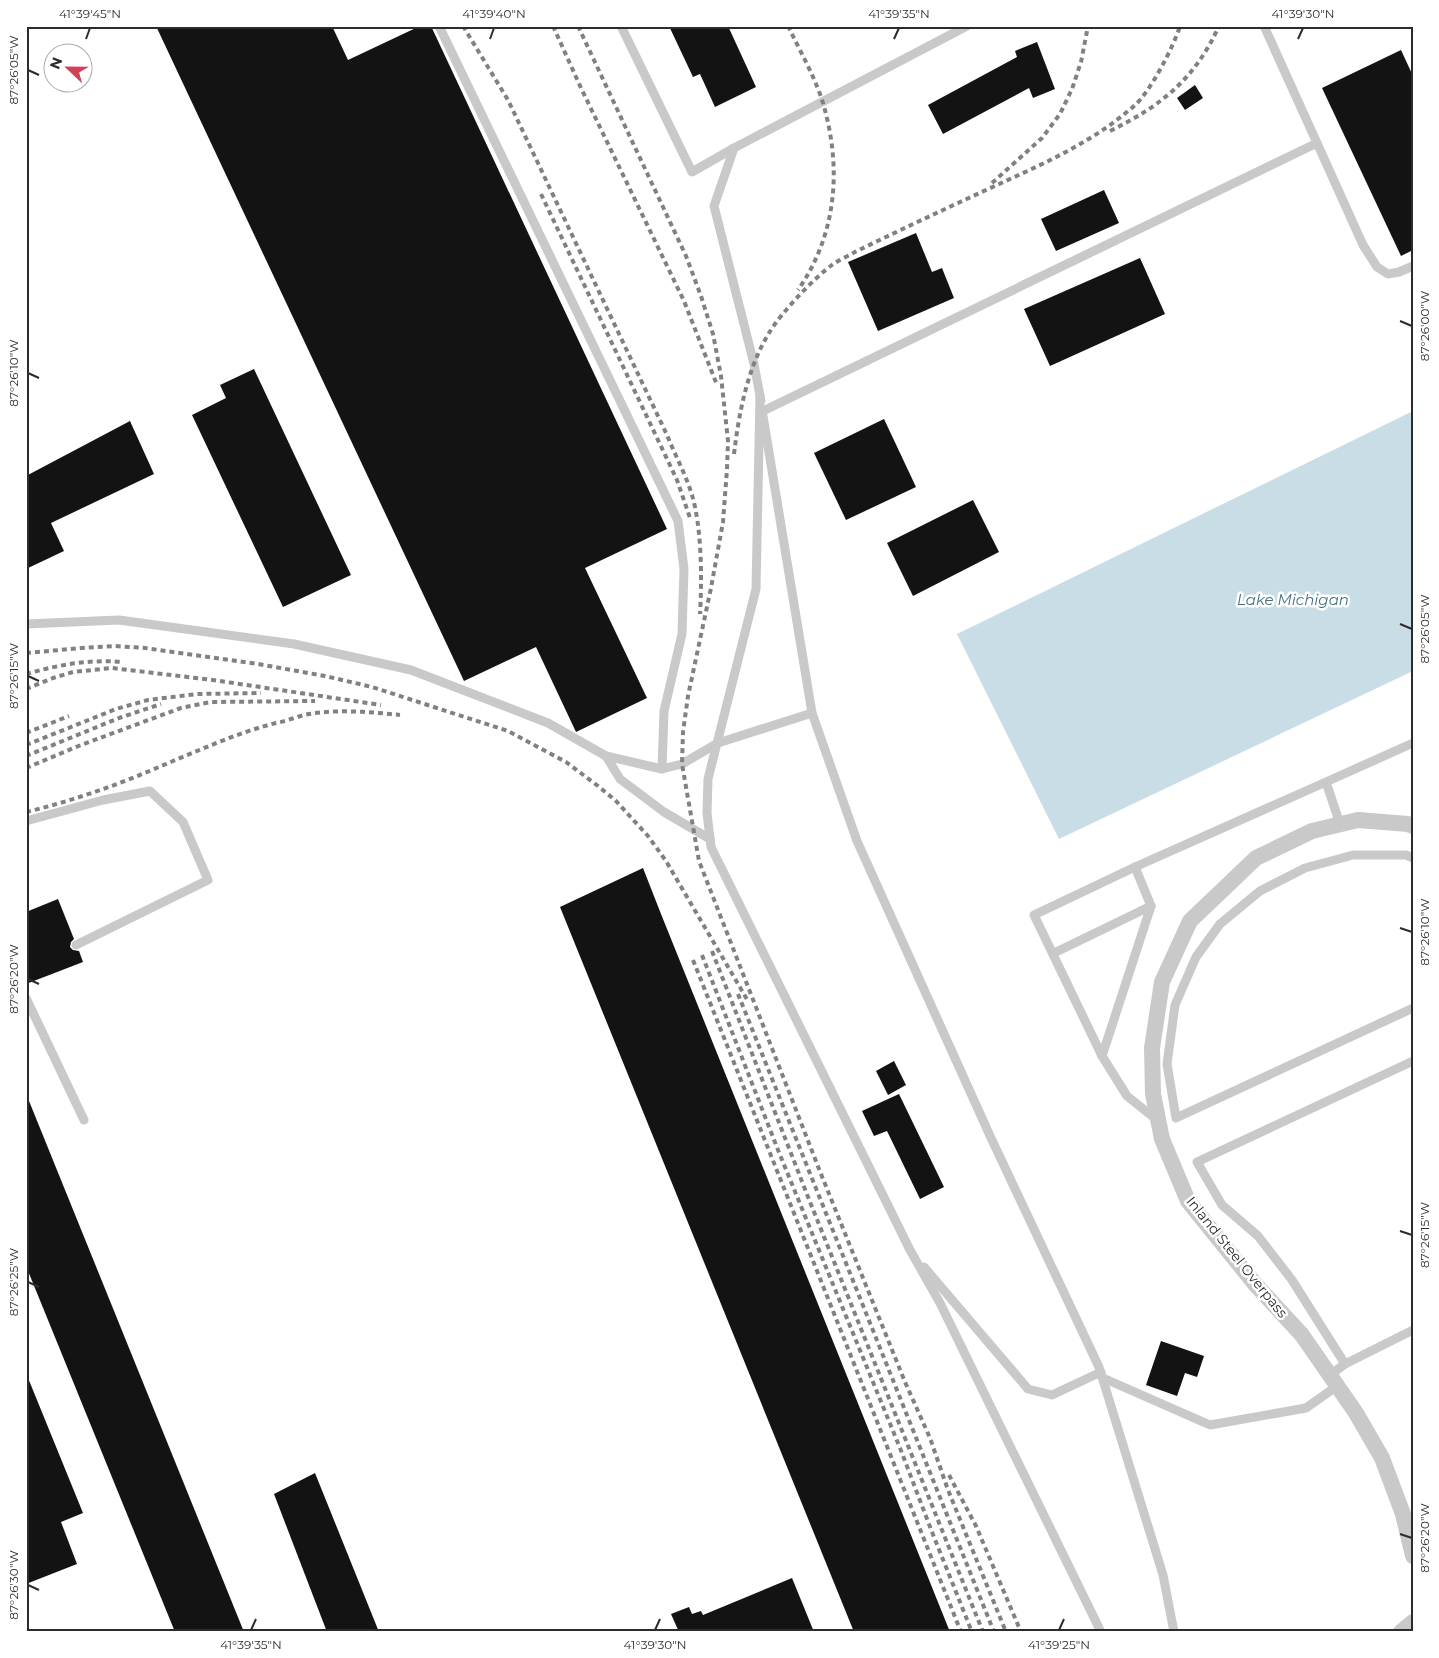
<svg xmlns="http://www.w3.org/2000/svg" width="1439" height="1658" font-family="Montserrat,sans-serif">
  <style>
    .water { fill: #c9dde6 }
    .building { fill: #131313 }
    .lines { fill: none; stroke-linecap: round; stroke-linejoin: round }
    .lane { stroke: #c9c9c9; stroke-width: 9 }
    .street { stroke: #c9c9c9; stroke-width: 16 }
    .rail { stroke: #818181; stroke-width: 4; stroke-dasharray: 5 4; stroke-linecap: butt }
    .ticks { fill: none; stroke: #2c2c2c; stroke-width: 2 }
    .labels { text-anchor: middle; dominant-baseline: central; stroke-width: 5; stroke-linejoin: round; paint-order: stroke }
    .street-label { font-size: 14px; fill: #2c2c2c; stroke: #fff }
    .water-label { font-size: 15px; font-style: italic; fill: #447083; stroke: #fff }
    .neatline { fill: none; stroke: #2c2c2c; stroke-width: 2 }
    .ticks-label { font-size: 12px; text-anchor: middle; fill: #2c2c2c }
  </style>
  <rect width="100%" height="100%" fill="#fff"/>
  <polygon class="water" points="1413,411 1413,671 1059,839 957,634"/>
  <g class="building">
    <polygon points="156,26 332,26 348,60 420,26 431,26 667,529 585,568 647,698 576,732 536,647 464,681"/>
    <polygon points="669,26 728,26 756,87 715,107 700,74 693,77"/>
    <polygon points="1037,42 1055,89 1033,98 1029,88 943,134 928,105 1017,57 1015,51"/>
    <polygon points="1401,50 1413,76 1413,250 1401,256 1322,88"/>
    <polygon points="1195,85 1203,98 1185,110 1177,98"/>
    <polygon points="1104,190 1119,223 1056,251 1041,219"/>
    <polygon points="916,233 932,272 942,268 954,298 878,331 848,262"/>
    <polygon points="1140,258 1165,314 1050,366 1024,309"/>
    <polygon points="254,369 351,575 283,607 192,415 226,398 220,385"/>
    <polygon points="884,419 916,487 846,520 814,453"/>
    <polygon points="130,421 154,474 51,523 64,551 26,569 26,476"/>
    <polygon points="973,500 999,552 913,596 887,543"/>
    <polygon points="643,868 661,914 950,1632 854,1632 560,907"/>
    <polygon points="58,899 74,939 71,942 70,947 73,950 79,951 83,962 26,984 26,912"/>
    <polygon points="894,1061 906,1085 888,1095 876,1071"/>
    <polygon points="899,1094 944,1187 920,1199 887,1131 874,1136 862,1111"/>
    <polygon points="27,1096 244,1632 175,1632 26,1266"/>
    <polygon points="1161,1341 1204,1356 1197,1377 1185,1373 1177,1396 1146,1385"/>
    <polygon points="26,1373 83,1513 61,1522 77,1564 26,1584"/>
    <polygon points="315,1473 379,1632 327,1632 274,1494"/>
    <polygon points="792,1578 814,1632 679,1632 671,1614 689,1607 692,1614 701,1611 703,1615"/>
  </g>
  <g class="lines">
    <g class="lane">
      <polyline points="439,26 678,521 684,569 682,634 664,711 662,769"/>
      <polyline points="621,26 692,172 734,148"/>
      <polyline points="1317,143 1363,245 1377,267 1388,274 1399,272 1413,266"/>
      <polyline points="760,395 756,589 708,779 707,813 711,847 910,1250 940,1303 1101,1632"/>
      <polyline points="761,401 754,364 714,206 734,148 967,26"/>
      <polyline points="763,411 1317,143 1264,26"/>
      <polyline points="763,416 812,713"/>
      <polyline points="26,624 119,620 294,644 411,670 548,723 606,756 662,769 682,764 718,743 812,713 857,841 991,1138 1099,1367 1163,1575 1174,1632"/>
      <polyline points="606,756 620,779 664,812 710,839"/>
      <polyline points="1326,782 1413,743"/>
      <polyline points="26,821 103,800 150,791 183,822 208,880 76,945"/>
      <polyline points="1413,858 1406,855 1353,855 1305,868 1260,891 1220,924 1196,957 1175,1005 1167,1064 1176,1118 1413,1008"/>
      <polyline points="1054,953 1151,906 1135,867"/>
      <polyline points="26,998 84,1120"/>
      <polyline points="1102,1056 1151,906"/>
      <polyline points="1157,1120 1127,1096 1102,1056 1034,915 1135,867 1326,782 1340,824"/>
      <polyline points="924,1267 1028,1389 1052,1395 1101,1372"/>
      <polyline points="1345,1364 1292,1280 1258,1236 1222,1205 1197,1162 1413,1061"/>
      <polyline points="1330,1375 1345,1364 1413,1330"/>
      <polyline points="1103,1378 1210,1425 1306,1408 1337,1386"/>
    </g>
    <g class="street">
      <polyline points="1413,826 1408,824 1358,820 1312,831 1256,858 1190,921 1162,982 1152,1048 1153,1094 1162,1139 1188,1201 1255,1284 1302,1335 1356,1413 1382,1458 1403,1514 1413,1556"/>
      <polyline points="1401,1632 1413,1622"/>
    </g>
    <g class="rail">
      <path d="M463 26 508 100 667 435C675 455 686 475 692 495 702 529 702 580 700 614"/>
      <polyline points="553,26 581,88 684,301 717,385"/>
      <polyline points="578,26 686,256 701,296 713,334 721,376 728,441 727,469 723,522 711,588 688,696 683,732 682,764 699,861 819,1169 905,1382 930,1438 948,1490 1006,1632"/>
      <path d="M788 26C800 51 815 77 823 103 842 168 837 234 798 290"/>
      <path d="M1110 131C1161 106 1195 79 1219 26"/>
      <polyline points="992,183 1042,138 1060,114 1072,89 1081,62 1088,26"/>
      <polyline points="541,194 677,480 690,518"/>
      <path d="M734 454C739 413 747 369 769 333 781 313 813 279 832 265 839 260 848 256 855 252 902 229 949 207 997 185 1045 163 1095 141 1135 105 1150 92 1174 46 1180 26"/>
      <polyline points="26,653 82,648 115,646 145,648 258,664 325,676 372,687 508,731 566,762 598,786 616,801 648,836 666,861 748,1001"/>
      <path d="M26 674C58 665 89 659 123 662"/>
      <polyline points="26,689 53,678 73,672 112,668 213,680 381,705"/>
      <polyline points="26,733 69,716"/>
      <polyline points="26,745 116,709 148,700 197,694 261,693"/>
      <polyline points="26,756 119,718 161,704"/>
      <polyline points="26,768 81,745 181,708 211,702 315,701"/>
      <path d="M26 812C77 800 125 782 173 761 207 747 240 732 276 723 287 721 298 716 309 714 339 709 370 712 400 715"/>
      <polyline points="712,951 810,1202 983,1632"/>
      <polyline points="702,955 778,1150 900,1448 932,1532 972,1632"/>
      <polyline points="693,960 961,1632"/>
      <polyline points="738,994 994,1632"/>
      <polyline points="949,1475 976,1526 1021,1632"/>
    </g>
  </g>
  <path class="ticks" d="M86 39 90 28M490 39 494 28M894 39 899 28M1298 39 1303 28M28 70 39 75M1400 321 1412 326M28 373 39 378M1400 624 1412 629M28 676 39 681M1400 928 1412 932M28 979 39 984M1400 1231 1412 1235M28 1282 39 1287M1400 1534 1412 1538M28 1585 39 1590M251 1630 256 1619M655 1630 660 1619M1059 1630 1064 1619"/>
  <g class="labels">
    <g class="street-label">
      <text transform="translate(1237 1257) rotate(51)">Inland Steel Overpass</text>
    </g>
    <g class="water-label">
      <text x="1293" y="599">Lake Michigan</text>
    </g>
  </g>
  <rect width="1439" height="1658" fill="none" stroke="#ffffff" stroke-width="55"/>
  <g transform="translate(68 68) rotate(292)"><circle r="24" fill="#ffffff" stroke="#ababab"/>
  <path d="M0-4L9 19L0 12L-9 19Z" fill="#cf4257"/>
  <text y="-8" font-size="14" font-weight="bold" text-anchor="middle" fill="#2c2c2c">N</text>
  </g>
  <rect x="28" y="28" width="1384" height="1602" class="neatline"/>
  <g class="ticks-label">
    <text x="90" y="18">41°39'45"N</text>
    <text x="494" y="18">41°39'40"N</text>
    <text x="899" y="18">41°39'35"N</text>
    <text x="1303" y="18">41°39'30"N</text>
    <text transform="translate(14 70) rotate(-90)" y="4">87°26'05"W</text>
    <text transform="translate(1425 326) rotate(-90)" y="4">87°26'00"W</text>
    <text transform="translate(14 373) rotate(-90)" y="4">87°26'10"W</text>
    <text transform="translate(1425 629) rotate(-90)" y="4">87°26'05"W</text>
    <text transform="translate(14 676) rotate(-90)" y="4">87°26'15"W</text>
    <text transform="translate(1425 932) rotate(-90)" y="4">87°26'10"W</text>
    <text transform="translate(14 979) rotate(-90)" y="4">87°26'20"W</text>
    <text transform="translate(1425 1235) rotate(-90)" y="4">87°26'15"W</text>
    <text transform="translate(14 1282) rotate(-90)" y="4">87°26'25"W</text>
    <text transform="translate(1425 1538) rotate(-90)" y="4">87°26'20"W</text>
    <text transform="translate(14 1585) rotate(-90)" y="4">87°26'30"W</text>
    <text x="251" y="1649">41°39'35"N</text>
    <text x="655" y="1649">41°39'30"N</text>
    <text x="1059" y="1649">41°39'25"N</text>
  </g>
</svg>
